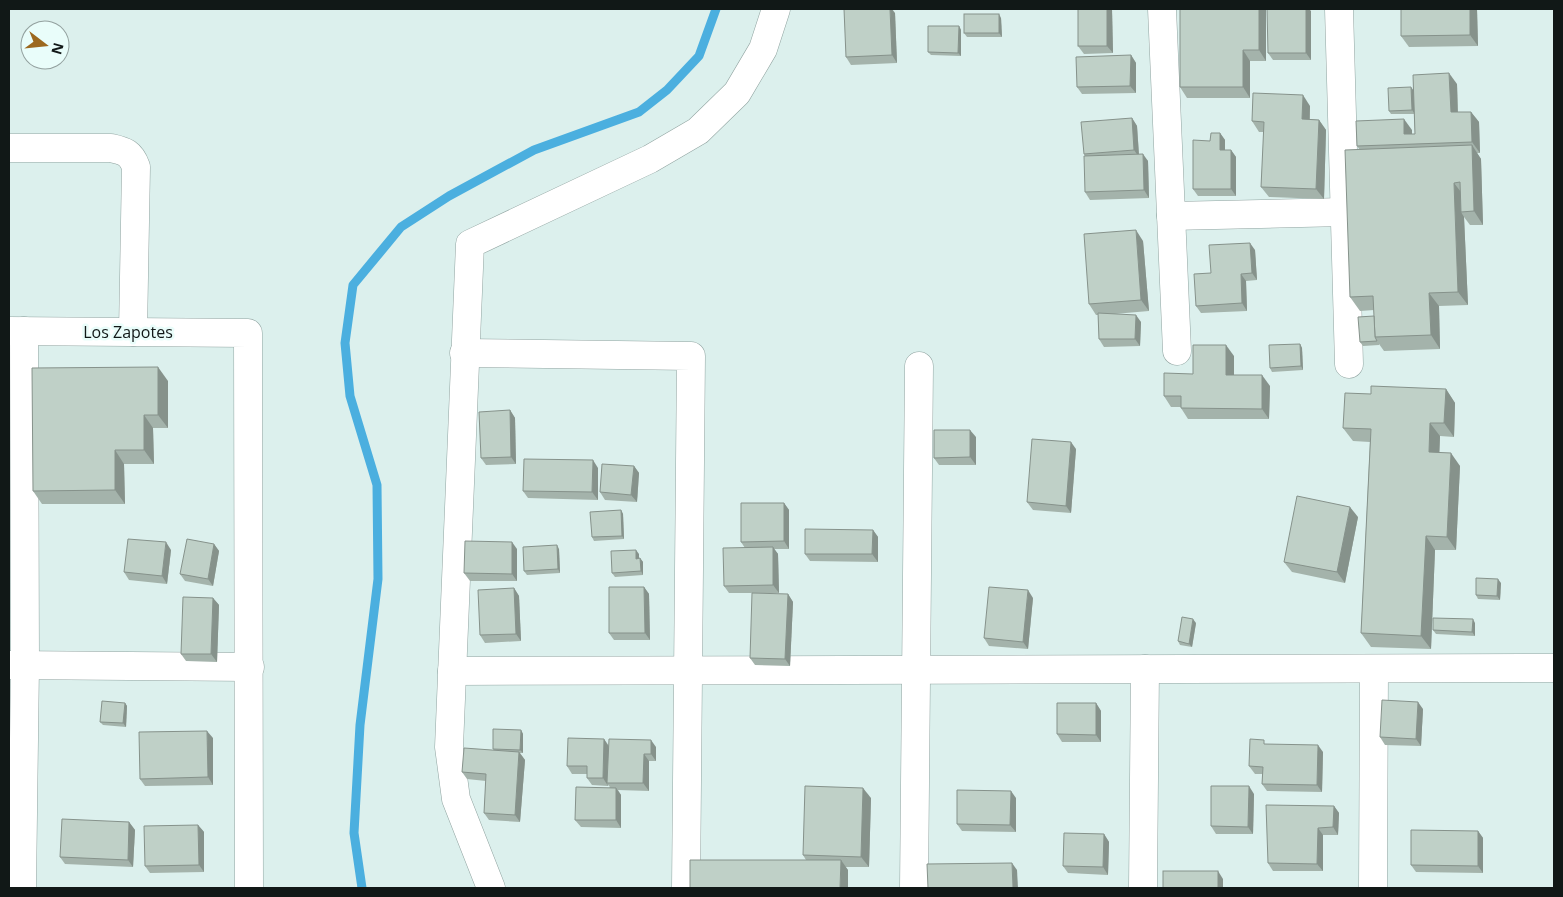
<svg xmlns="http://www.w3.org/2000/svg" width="1563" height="897" font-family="'Open Sans',sans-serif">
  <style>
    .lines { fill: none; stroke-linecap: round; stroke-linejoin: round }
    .stream { stroke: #4bafdf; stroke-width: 9 }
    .minor-casing { stroke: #91a4a1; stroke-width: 29 }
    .minor { stroke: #fff; stroke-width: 28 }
    .wall { fill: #a4b3ab }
    .shaded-wall { fill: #86928b }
    .building { fill: #bfd0c7; stroke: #86928b }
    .labels { text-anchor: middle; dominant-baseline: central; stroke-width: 5; stroke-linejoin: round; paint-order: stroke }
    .street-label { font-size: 16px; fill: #111817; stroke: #e9fdfa }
  </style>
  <rect width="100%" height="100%" fill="#dcf0ed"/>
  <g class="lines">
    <polyline class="stream" points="362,888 354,833 360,725 378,579 377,485 350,396 345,343 353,285 401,227 449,196 534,150 639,112 667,90 699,56 716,9"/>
    <g class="minor-casing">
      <g id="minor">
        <polyline points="1162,9 1177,351"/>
        <polyline points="1339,9 1349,364"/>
        <path d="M9 148H111C125 151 131 153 136 167L133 332"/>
        <polyline points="1171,216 1344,212"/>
        <polyline points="9,331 248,333 249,888"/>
        <polyline points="464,353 691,356 686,888"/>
        <polyline points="9,665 250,667"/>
        <polyline points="452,671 1554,668"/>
        <polyline points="22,888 25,665 24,331"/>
        <polyline points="491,888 456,799 449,747 470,244 650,159 698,131 737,93 763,49 776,9"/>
        <polyline points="914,888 919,366"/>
        <polyline points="1143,888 1145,669"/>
        <polyline points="1373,888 1374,669"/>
      </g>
    </g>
    <use href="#minor" class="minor"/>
  </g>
  <g class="wall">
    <polygon points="1112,9 1113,53 1084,54 1078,46"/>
    <polygon points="1180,9 1266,9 1266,61 1250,61 1250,98 1187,98 1180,87"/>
    <polygon points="1477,9 1478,46 1409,47 1401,36"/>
    <polygon points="1311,11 1311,60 1273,60 1268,53"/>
    <polygon points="895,13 897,63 851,65 846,57"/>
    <polygon points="1001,18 1002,37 967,37 964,33"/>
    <polygon points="959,26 961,30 961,56 931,55 928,52"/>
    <polygon points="1131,55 1136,63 1136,93 1082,94 1077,87"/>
    <polygon points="1457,84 1458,112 1471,112 1479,122 1480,153 1477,153 1481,159 1483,225 1470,225 1464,217 1468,305 1439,306 1440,349 1384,351 1379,344 1379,345 1363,346 1360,342 1374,316 1374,310 1360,311 1350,297 1360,150 1357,146 1412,130 1412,134 1415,134 1414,114 1391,114 1389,111 1413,90"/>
    <polygon points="1310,106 1310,119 1319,120 1326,130 1324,199 1269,197 1261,187 1264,132 1259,132 1252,121"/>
    <polygon points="1132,118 1137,126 1139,154 1148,161 1149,198 1090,200 1085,192 1085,156 1084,154"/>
    <polygon points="1220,133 1225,140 1225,150 1231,150 1236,157 1236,196 1198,196 1193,189 1210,141"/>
    <polygon points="1143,241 1149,311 1114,314 1141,322 1140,346 1104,347 1099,339 1098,315 1096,315 1089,304"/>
    <polygon points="1255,250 1257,280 1246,281 1247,311 1201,313 1196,306 1211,273"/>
    <polygon points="1300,344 1302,348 1303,370 1272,372 1270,368"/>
    <polygon points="1234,356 1234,375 1270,386 1269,419 1188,419 1181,408 1181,407 1171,407 1164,396"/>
    <polygon points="168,381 168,428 153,428 154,464 124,464 125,504 42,504 33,491"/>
    <polygon points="1446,389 1455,403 1454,437 1440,436 1439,452 1460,466 1456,550 1435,550 1431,649 1371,647 1361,633 1370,442 1353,441 1343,428 1371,394"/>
    <polygon points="510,410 515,418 516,464 486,465 481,458"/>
    <polygon points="976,437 976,465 939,465 934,458"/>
    <polygon points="1076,449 1071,513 1033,510 1027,502"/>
    <polygon points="634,466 639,473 637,502 605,500 600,492"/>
    <polygon points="598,468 598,500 528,498 523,491"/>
    <polygon points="784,503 789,510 789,549 774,549 778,554 779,593 729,593 724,586 745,548 741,542"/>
    <polygon points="621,510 623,514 624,539 594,541 592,537"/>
    <polygon points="1358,517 1345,583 1292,572 1284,562"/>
    <polygon points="873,530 878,537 878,562 810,561 805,554"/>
    <polygon points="214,544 219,551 213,586 185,581 180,574"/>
    <polygon points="517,549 517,581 470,581 464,573"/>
    <polygon points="559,549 560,573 527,575 524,571"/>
    <polygon points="171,550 167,584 129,580 124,572"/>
    <polygon points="639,554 639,559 640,558 643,562 643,575 615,577 612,573"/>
    <polygon points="1501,583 1500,600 1478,599 1476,595"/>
    <polygon points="644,587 649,594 650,640 614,640 609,633"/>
    <polygon points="514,588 519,596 521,641 485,643 480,635"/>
    <polygon points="788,594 793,602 790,666 755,665 750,658"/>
    <polygon points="213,598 219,605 217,662 186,661 181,654"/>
    <polygon points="1033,598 1028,649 989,646 984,638"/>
    <polygon points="1196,623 1192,647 1180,645 1178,641"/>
    <polygon points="1475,623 1475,636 1436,634 1433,630"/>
    <polygon points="125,703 127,706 126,727 103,725 100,722"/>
    <polygon points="1096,703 1101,711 1101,742 1062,742 1057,734"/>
    <polygon points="1423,709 1421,746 1385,745 1380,737"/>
    <polygon points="521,730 523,734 523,753 520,753 525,760 520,822 489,820 484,813 486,781 467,779 462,772 494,750 493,749"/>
    <polygon points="213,738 213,785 145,786 140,779"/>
    <polygon points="604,739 609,746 656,747 656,761 649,761 649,791 618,790 621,795 621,828 581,827 575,820 610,787 608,785 608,786 592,785 587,778 587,774 572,774 567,766"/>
    <polygon points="1266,744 1323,752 1322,792 1267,791 1262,784 1262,774 1255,774 1249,766"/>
    <polygon points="1254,794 1253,834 1216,834 1211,826"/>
    <polygon points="871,798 869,867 845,867 848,870 806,860 803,855"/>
    <polygon points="1016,798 1016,832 962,831 957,824"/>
    <polygon points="1334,806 1339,813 1338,835 1323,835 1323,871 1273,871 1268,863"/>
    <polygon points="129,822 135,830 133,867 65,864 60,857"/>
    <polygon points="198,825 204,832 204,872 150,873 145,866"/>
    <polygon points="1478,831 1483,838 1483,873 1416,872 1411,865"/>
    <polygon points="1104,834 1109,842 1108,875 1068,873 1063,866"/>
  </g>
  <g class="shaded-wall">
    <polygon points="890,9 892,9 895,13 897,63 892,55"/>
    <polygon points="1107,9 1112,9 1113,53 1107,46"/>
    <polygon points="1259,9 1266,9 1266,61 1259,50"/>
    <polygon points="1306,9 1309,9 1311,11 1311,60 1306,53"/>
    <polygon points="1470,9 1477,9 1478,46 1470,35"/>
    <polygon points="999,14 1001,18 1002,37 999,33"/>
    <polygon points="959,26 961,30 961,56 958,53"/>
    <polygon points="1243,50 1250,61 1250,98 1243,87"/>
    <polygon points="1131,55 1136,63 1136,93 1130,86"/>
    <polygon points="1449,73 1457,84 1458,123 1451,112"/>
    <polygon points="1411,87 1414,91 1415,114 1412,110"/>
    <polygon points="1303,95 1310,106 1309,130 1302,119"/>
    <polygon points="1471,112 1479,122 1480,153 1472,142"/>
    <polygon points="1132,118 1137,126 1139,157 1134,150"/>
    <polygon points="1404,119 1412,130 1412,144 1404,134"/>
    <polygon points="1319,120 1326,130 1324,199 1316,189"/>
    <polygon points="1220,133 1225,140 1225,157 1220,150"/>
    <polygon points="1472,145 1481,159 1483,225 1474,211"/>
    <polygon points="1231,150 1236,157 1236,196 1231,189"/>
    <polygon points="1143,154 1148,161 1149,198 1144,190"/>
    <polygon points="1454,183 1464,196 1461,212 1464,217 1468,305 1458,292"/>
    <polygon points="1136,230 1143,241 1149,311 1141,300"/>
    <polygon points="1250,243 1255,250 1257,280 1252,273"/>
    <polygon points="1241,274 1246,281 1247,311 1242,303"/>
    <polygon points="1429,293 1439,306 1440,349 1431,335"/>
    <polygon points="1136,315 1141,322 1140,346 1135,339"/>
    <polygon points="1300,344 1302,348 1303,370 1301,366"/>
    <polygon points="1226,345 1234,356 1234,386 1226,375"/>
    <polygon points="158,367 168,381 168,428 158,415"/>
    <polygon points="1262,375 1270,386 1269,419 1262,409"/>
    <polygon points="1446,389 1455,403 1454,437 1444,423"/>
    <polygon points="510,410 515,418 516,464 511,457"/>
    <polygon points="144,415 153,428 154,464 144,450"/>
    <polygon points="1430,423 1440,436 1439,466 1429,452"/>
    <polygon points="970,430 976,437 976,465 970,457"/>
    <polygon points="1071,442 1076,449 1071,513 1066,506"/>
    <polygon points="115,450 124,464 125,504 115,490"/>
    <polygon points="1451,453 1460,466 1456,550 1447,537"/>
    <polygon points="593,460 598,468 598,500 592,492"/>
    <polygon points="634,466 639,473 637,502 631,495"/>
    <polygon points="784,503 789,510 789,549 784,541"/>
    <polygon points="1350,507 1358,517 1345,583 1337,572"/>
    <polygon points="621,510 623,514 624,539 622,536"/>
    <polygon points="873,530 878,537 878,562 872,554"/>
    <polygon points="1426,536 1435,550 1431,649 1421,636"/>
    <polygon points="166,542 171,550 167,584 162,576"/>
    <polygon points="512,542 517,549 517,581 512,574"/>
    <polygon points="214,544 219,551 213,586 208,579"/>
    <polygon points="557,545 559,549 560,573 558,569"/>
    <polygon points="773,547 778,554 779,593 773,585"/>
    <polygon points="636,550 639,554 639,563 636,559"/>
    <polygon points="640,558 643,562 643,575 641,571"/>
    <polygon points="1498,579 1501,583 1500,600 1497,596"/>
    <polygon points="644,587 649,594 650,640 645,633"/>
    <polygon points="514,588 519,596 521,641 516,634"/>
    <polygon points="1028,590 1033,598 1028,649 1023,642"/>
    <polygon points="788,594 793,602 790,666 785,659"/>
    <polygon points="213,598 219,605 217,662 211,654"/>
    <polygon points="1193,619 1196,623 1192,647 1189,644"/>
    <polygon points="1473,619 1475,623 1475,636 1472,632"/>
    <polygon points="1418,702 1423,709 1421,746 1416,739"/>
    <polygon points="125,703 127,706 126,727 123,723"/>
    <polygon points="1096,703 1101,711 1101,742 1096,735"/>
    <polygon points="521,730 523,734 523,753 520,750"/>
    <polygon points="207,731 213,738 213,785 208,777"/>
    <polygon points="604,739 609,747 607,783 608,786 603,778"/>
    <polygon points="651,740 656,747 656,761 651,754"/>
    <polygon points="1318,745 1323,752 1322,792 1317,785"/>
    <polygon points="519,752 525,760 520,822 515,815"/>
    <polygon points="644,754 649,761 649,791 643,783"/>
    <polygon points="1249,786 1254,794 1253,834 1248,827"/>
    <polygon points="616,788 621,795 621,828 616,820"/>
    <polygon points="863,788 871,798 869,867 861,857"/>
    <polygon points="1011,791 1016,798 1016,832 1010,825"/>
    <polygon points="1334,806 1339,813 1338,835 1333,827"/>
    <polygon points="129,822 135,830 133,867 128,860"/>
    <polygon points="198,825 204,832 204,872 199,865"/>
    <polygon points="1318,828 1323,835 1323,871 1317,864"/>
    <polygon points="1478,831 1483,838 1483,873 1478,866"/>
    <polygon points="1104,834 1109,842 1108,875 1103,867"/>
    <polygon points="841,860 848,870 848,888 840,888"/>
    <polygon points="1012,863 1017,870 1018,888 1013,888"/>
    <polygon points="1218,871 1223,879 1223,888 1218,888"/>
  </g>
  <g class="building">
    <polygon points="844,9 890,9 892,55 846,57"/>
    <rect x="1078" y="9" width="29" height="37"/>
    <polygon points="1180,9 1259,9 1259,50 1243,50 1243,87 1180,87"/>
    <polygon points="1267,9 1306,9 1306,53 1268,53"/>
    <polygon points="1401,9 1470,9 1470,35 1401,36"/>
    <rect x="964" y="14" width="35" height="19"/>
    <polygon points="928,26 959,26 958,53 928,52"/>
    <polygon points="1131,55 1130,86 1077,87 1076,57"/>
    <polygon points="1449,73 1451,112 1471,112 1472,142 1357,146 1356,121 1404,119 1404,134 1415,134 1413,75"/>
    <polygon points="1411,87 1412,110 1389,111 1388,88"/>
    <polygon points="1253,93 1303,95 1302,119 1319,120 1316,189 1261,187 1264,122 1252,121"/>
    <polygon points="1132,118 1134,150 1084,154 1081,122"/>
    <polygon points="1211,133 1220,133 1220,150 1231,150 1231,189 1193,189 1193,140 1210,141"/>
    <polygon points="1472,145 1474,211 1461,212 1460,182 1454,183 1458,292 1429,293 1431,335 1375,337 1373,296 1350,297 1345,150"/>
    <polygon points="1143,154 1144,190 1085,192 1084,156"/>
    <polygon points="1136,230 1141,300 1089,304 1084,234"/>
    <polygon points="1250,243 1252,273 1241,274 1242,303 1196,306 1194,274 1211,273 1209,245"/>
    <polygon points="1098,313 1136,315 1135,339 1099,339"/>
    <polygon points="1374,316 1375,337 1377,341 1360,342 1358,317"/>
    <polygon points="1300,344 1301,366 1270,368 1269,345"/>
    <polygon points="1193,345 1226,345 1226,375 1262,375 1262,409 1181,408 1181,396 1164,396 1164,373 1193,374"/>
    <polygon points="158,367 158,415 144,415 144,450 115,450 115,490 33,491 32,368"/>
    <polygon points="1371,386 1446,389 1444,423 1430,423 1429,452 1451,453 1447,537 1426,536 1421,636 1361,633 1371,429 1343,428 1345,393 1371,394"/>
    <polygon points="510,410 511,457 481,458 479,412"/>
    <polygon points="934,430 970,430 970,457 934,458"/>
    <polygon points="1032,439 1071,442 1066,506 1027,502"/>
    <polygon points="524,459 593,460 592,492 523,491"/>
    <polygon points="602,464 634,466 631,495 600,492"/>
    <polygon points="1297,496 1350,507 1337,572 1284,562"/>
    <polygon points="741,503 784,503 784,541 741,542"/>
    <polygon points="621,510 622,536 592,537 590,512"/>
    <polygon points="805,529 873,530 872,554 805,554"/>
    <polygon points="128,539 166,542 162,576 124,572"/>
    <polygon points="187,539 214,544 208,579 180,574"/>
    <polygon points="465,541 512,542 512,574 464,573"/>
    <polygon points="557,545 558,569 524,571 523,547"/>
    <polygon points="773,547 773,585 724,586 723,548"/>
    <polygon points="636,550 636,559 640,558 641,571 612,573 611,551"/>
    <polygon points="1476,578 1498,579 1497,596 1476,595"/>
    <polygon points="609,587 644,587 645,633 609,633"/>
    <polygon points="989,587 1028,590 1023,642 984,638"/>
    <polygon points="514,588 516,634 480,635 478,590"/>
    <polygon points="752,593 788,594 785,659 750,658"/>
    <polygon points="183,597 213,598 211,654 181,654"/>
    <polygon points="1182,617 1193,619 1189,644 1178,641"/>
    <polygon points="1433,618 1473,619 1472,632 1433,630"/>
    <polygon points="1382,700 1418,702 1416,739 1380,737"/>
    <polygon points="102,701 125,703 123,723 100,722"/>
    <polygon points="1057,703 1096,703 1096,735 1057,734"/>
    <polygon points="493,729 521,730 520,750 493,749"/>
    <polygon points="207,731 208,777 140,779 139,732"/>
    <polygon points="568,738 604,739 603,778 587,778 587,766 567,766"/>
    <polygon points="609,739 651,740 651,754 644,754 643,783 607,783"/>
    <polygon points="1250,739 1264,740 1264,744 1318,745 1317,785 1262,784 1263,767 1249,766"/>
    <polygon points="464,748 519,752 515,815 484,813 486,774 462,772"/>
    <polygon points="805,786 863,788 861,857 803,855"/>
    <polygon points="1211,786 1249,786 1248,827 1211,826"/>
    <polygon points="576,787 616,788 616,820 575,820"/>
    <polygon points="957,790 1011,791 1010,825 957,824"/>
    <polygon points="1266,805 1334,806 1333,827 1318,828 1317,864 1268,863"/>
    <polygon points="62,819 129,822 128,860 60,857"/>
    <polygon points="198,825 199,865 145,866 144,826"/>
    <polygon points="1411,830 1478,831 1478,866 1411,865"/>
    <polygon points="1064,833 1104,834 1103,867 1063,866"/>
    <polygon points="690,860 841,860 840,888 690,888"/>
    <polygon points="1012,863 1013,888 928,888 927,864"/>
    <rect x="1163" y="871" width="55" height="17"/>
  </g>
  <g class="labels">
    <g class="street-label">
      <text x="128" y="332">Los Zapotes</text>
    </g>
  </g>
  <rect width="1563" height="897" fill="none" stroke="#111817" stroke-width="20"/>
  <g transform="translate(45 45) rotate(106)"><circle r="24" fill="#e9fdfa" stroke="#93a19f"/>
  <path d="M0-4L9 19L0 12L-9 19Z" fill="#9c681e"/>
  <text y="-8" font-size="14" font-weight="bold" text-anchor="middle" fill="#111817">N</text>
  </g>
</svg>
